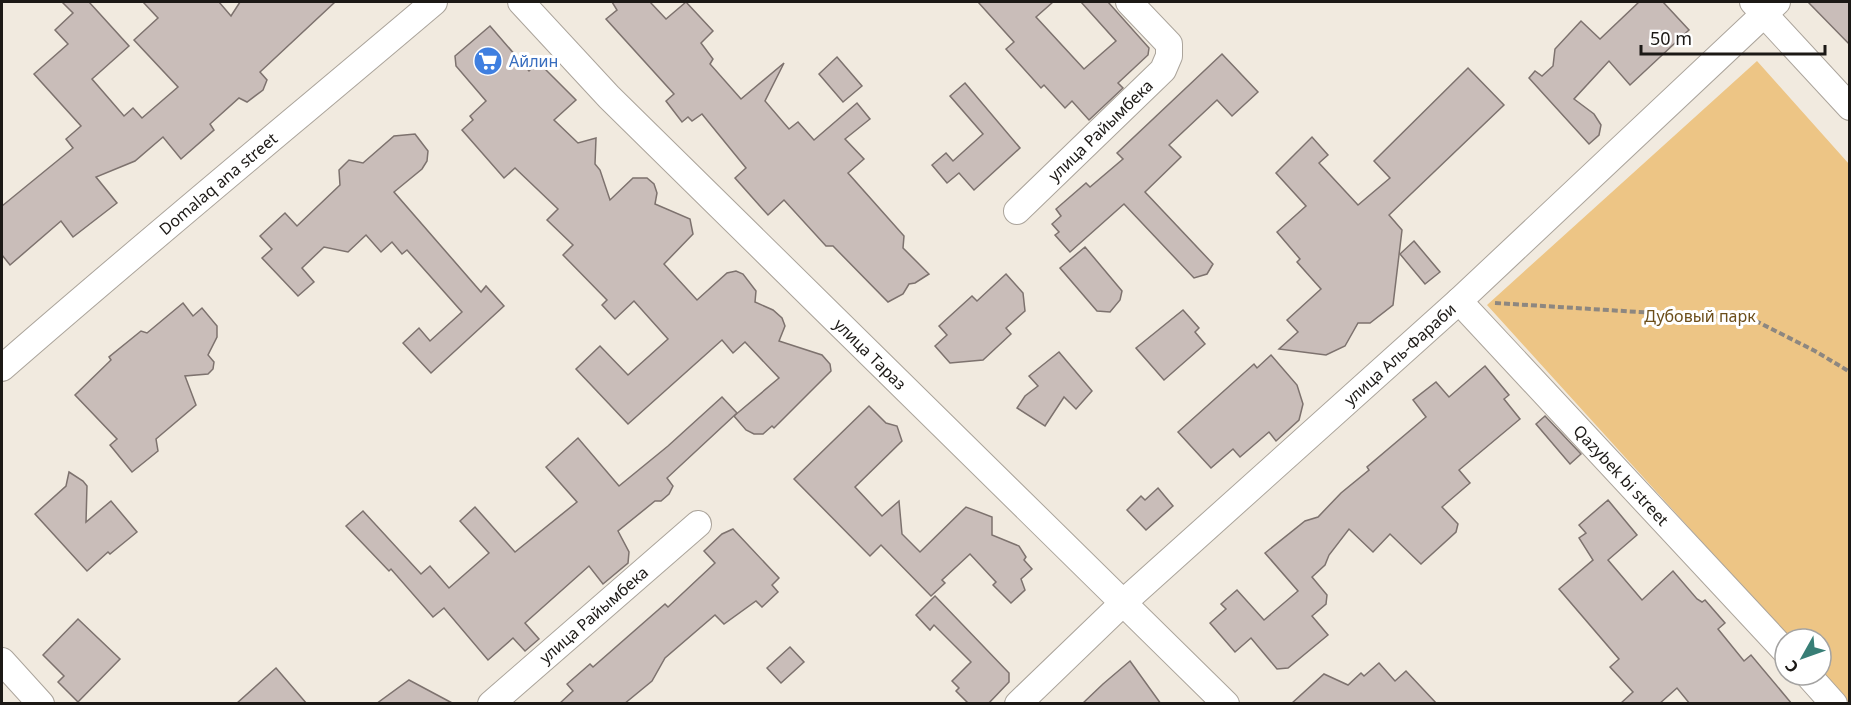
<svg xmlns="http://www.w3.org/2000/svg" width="1851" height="705" font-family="'Noto Sans',sans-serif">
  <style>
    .green { fill: #edc585 }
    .building { fill: #c9bdb9; stroke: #7d726e; stroke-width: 1.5 }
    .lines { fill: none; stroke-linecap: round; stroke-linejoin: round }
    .street-casing { stroke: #aba49b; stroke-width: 28 }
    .path { stroke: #8d8780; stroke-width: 4; stroke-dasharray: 6 3; stroke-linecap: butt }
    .street { stroke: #fff; stroke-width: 26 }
    .labels { text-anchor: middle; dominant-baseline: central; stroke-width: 6; stroke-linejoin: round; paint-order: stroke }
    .shop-label { font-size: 16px; fill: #366cbe; stroke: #fff; text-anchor: start }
    .street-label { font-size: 16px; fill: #1c1916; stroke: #fff }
    .park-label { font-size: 16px; fill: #6c4e1a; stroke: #fff }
  </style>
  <rect width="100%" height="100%" fill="#f1eadf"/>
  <polygon class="green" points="1757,61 1849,164 1849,703 1821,673 1821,639 1790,639 1487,305"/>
  <g class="building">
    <polygon points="62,2 89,2 129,46 92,79 124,116 133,108 142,118 178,87 134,40 158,18 143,2 219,2 231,16 240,2 335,2 260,72 267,80 263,90 247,102 239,98 210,124 214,130 181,159 163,137 135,161 96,177 117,203 73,237 61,221 10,265 2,255 2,206 73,148 66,139 81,126 34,74 68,44 55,30 73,13"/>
    <polygon points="612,2 650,2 666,19 686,2 713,31 701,43 713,59 710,64 741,99 784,63 765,101 789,129 798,122 814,140 857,103 870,119 845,139 864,159 848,173 904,236 903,248 929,274 915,283 909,284 903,294 888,302 833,246 826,246 784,200 768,215 735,178 746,168 702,114 692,121 688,117 682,122 666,101 674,94 606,19 617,10"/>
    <polygon points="978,2 1053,2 1036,17 1084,69 1116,41 1081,2 1108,2 1149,48 1148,55 1118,83 1123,88 1089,120 1072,101 1065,108 1044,85 1041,88 1006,49 1014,42"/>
    <polygon points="1639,2 1663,2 1689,30 1630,85 1609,61 1574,99 1594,114 1601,125 1599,135 1589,144 1529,78 1535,71 1542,76 1553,66 1555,49 1581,21 1600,39"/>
    <polygon points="1808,2 1850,2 1850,45"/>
    <polygon points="490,26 529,71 538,62 576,100 554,120 578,143 596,138 595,164 600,170 610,200 633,178 647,178 654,184 657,193 655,204 690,219 693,234 664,264 697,300 727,273 736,271 743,274 756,291 755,302 773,310 782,318 785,326 779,341 822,355 830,364 831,371 774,428 772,426 763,434 754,434 746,430 734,416 779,378 745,342 733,353 722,340 628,424 576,369 600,346 628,375 668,339 634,301 615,319 602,305 607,300 563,255 573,245 547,220 558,209 515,168 504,178 462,130 473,120 470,116 486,101 456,66 455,56"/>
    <polygon points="1222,54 1258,92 1232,116 1217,100 1169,145 1181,157 1145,192 1213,264 1207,274 1194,278 1124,204 1070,252 1055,235 1059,232 1052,224 1061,216 1056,209 1086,183 1090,187 1123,159 1117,153"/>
    <polygon points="837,57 862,86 843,102 819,74"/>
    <polygon points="1468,68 1504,105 1389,215 1402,230 1393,305 1370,323 1358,323 1345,346 1326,355 1279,349 1298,332 1287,320 1321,289 1297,262 1300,259 1277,232 1306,206 1276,173 1312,137 1328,155 1319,163 1358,205 1390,178 1374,161"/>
    <polygon points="965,83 1020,148 974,190 959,173 947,183 932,165 946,153 953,161 983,134 950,96"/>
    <polygon points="415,134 428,151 427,161 422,169 394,192 481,292 486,286 504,306 431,373 403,343 419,328 430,341 462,312 407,250 402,254 392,242 381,252 366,235 348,252 324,247 302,268 314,282 298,296 262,258 272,249 260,236 285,213 297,226 340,185 339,170 349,160 363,163 394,136"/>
    <polygon points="1414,241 1440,272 1425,284 1400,254"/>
    <polygon points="1085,247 1122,291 1120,300 1110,312 1097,311 1060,268"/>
    <polygon points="1006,274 1023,293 1025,311 1006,328 1011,334 983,360 950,363 935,346 947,335 939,326 972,296 977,301"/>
    <polygon points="183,303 193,316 202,308 217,326 217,337 208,355 214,362 213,369 208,374 185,376 196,405 156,439 158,451 132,472 110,445 117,439 75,395 111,360 109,357 141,331 147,333"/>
    <polygon points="1183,310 1199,328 1195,332 1205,344 1164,380 1136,348"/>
    <polygon points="1059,352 1092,391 1076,409 1064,397 1045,426 1017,408 1025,396 1038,386 1029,376"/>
    <polygon points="1271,355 1297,385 1303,404 1299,420 1276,441 1269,432 1240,457 1233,449 1211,468 1178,432 1254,364 1257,368"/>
    <polygon points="1485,366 1509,395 1504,399 1520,419 1459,470 1470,483 1442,507 1458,524 1456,532 1421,564 1390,534 1373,552 1349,529 1329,555 1325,565 1312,577 1327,595 1326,604 1312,616 1328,635 1288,668 1277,669 1251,638 1235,652 1210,623 1226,609 1221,604 1237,590 1264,620 1298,591 1265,553 1305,521 1318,517 1341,493 1369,470 1367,467 1426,417 1413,400 1436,382 1449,397"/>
    <polygon points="722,397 737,413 667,478 673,486 669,494 661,501 655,501 618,531 629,552 628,563 603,584 589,566 525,623 539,639 525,651 513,638 488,660 444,608 433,617 391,569 389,571 346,526 363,511 421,574 430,566 449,588 489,553 460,521 475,507 515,552 577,502 546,467 578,438 619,486 668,446"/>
    <polygon points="869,406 886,423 897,426 902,441 855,487 882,516 899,501 902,534 920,552 966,507 992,517 992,535 1019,546 1026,557 1024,560 1032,569 1021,579 1025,590 1011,603 993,585 996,582 970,554 942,580 945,583 931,596 881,545 870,556 794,479"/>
    <polygon points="1545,416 1581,454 1570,464 1536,424"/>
    <polygon points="69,472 83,481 87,486 86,522 111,501 137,532 110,554 108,552 87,571 35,514 66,486"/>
    <polygon points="1158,488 1173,506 1146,530 1127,510 1141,496 1145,500"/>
    <polygon points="1608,500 1637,535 1608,560 1642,600 1673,571 1697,599 1702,602 1705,600 1725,623 1718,629 1744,661 1751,655 1792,704 1690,704 1677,688 1659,704 1620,704 1633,692 1610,667 1619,659 1559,589 1593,560 1579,538 1586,533 1579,525"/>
    <polygon points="733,529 779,578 772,585 778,592 762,607 756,601 724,624 715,615 665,658 652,681 624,704 559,704 573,691 567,684 590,664 593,667 665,604 668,607 715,563 704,551 722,534"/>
    <polygon points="935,596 1009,673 1009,682 988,704 969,704 956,691 959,688 952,681 971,662 934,625 930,630 916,615"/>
    <polygon points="78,619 120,659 78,702 58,682 64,676 43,655"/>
    <polygon points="790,647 804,662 781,683 767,668"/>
    <polygon points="1130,661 1161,704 1082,704 1103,684"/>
    <polygon points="1379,663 1395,681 1406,671 1437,704 1291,704 1324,674 1348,685 1361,673 1364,676"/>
    <polygon points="276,668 307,704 236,704"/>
    <polygon points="409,680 454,704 376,704"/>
  </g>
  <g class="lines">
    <g class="street-casing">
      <g id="street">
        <path id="s1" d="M521 2 609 97 1226 704"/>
        <polyline points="1753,2 1850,107"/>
        <path id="s2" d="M1017 211 1163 70 1169 56V44L1129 2"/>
        <path id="s3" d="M1459 301 1785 651"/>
        <path id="s4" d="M2 368C144 244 290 124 434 2"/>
        <polyline points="2,661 41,704"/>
        <polyline points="1808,675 1834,704"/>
        <path id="s5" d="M491 704 698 524"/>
        <path id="s6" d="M1018 704 1125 601 1459 301 1777 2"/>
      </g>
    </g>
    <polyline class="path" points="1495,303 1752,319 1815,351 1850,372"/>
    <use href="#street" class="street"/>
  </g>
  <defs>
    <g id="supermarket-disc" transform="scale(1.5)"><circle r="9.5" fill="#3f7fe0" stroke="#fff"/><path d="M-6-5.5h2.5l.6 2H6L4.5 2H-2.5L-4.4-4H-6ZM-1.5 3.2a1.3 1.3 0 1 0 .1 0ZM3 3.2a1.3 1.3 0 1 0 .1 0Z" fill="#fff"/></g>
  </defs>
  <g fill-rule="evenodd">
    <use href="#supermarket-disc" x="488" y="61"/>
  </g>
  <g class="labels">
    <g class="shop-label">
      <text x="509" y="61">Айлин</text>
    </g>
    <g class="street-label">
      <text stroke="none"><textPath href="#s2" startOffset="116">улица Райымбека</textPath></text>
      <text stroke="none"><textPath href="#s4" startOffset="284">Domalaq ana street</textPath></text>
      <text stroke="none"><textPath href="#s6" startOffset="518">улица Аль-Фараби</textPath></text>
      <text stroke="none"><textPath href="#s1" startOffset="496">улица Тараз</textPath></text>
      <text stroke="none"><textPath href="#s3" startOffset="238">Qazybek bi street</textPath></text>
      <text stroke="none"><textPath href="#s5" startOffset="136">улица Райымбека</textPath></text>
    </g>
    <g class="park-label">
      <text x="1700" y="316">Дубовый парк</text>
    </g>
  </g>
  <rect width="1851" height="705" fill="none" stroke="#1c1916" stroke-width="6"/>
  <g transform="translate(1803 657) rotate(230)"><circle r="28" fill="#ffffff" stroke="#a4a3a2" stroke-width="1.5"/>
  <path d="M0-4.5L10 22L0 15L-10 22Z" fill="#387e76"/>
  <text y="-9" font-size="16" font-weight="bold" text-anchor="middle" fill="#1c1916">С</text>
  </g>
  <path d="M1641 45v9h184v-9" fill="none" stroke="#1c1916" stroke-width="3"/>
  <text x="1650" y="45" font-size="18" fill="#1c1916" stroke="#ffffff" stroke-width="4.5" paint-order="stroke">50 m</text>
</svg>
